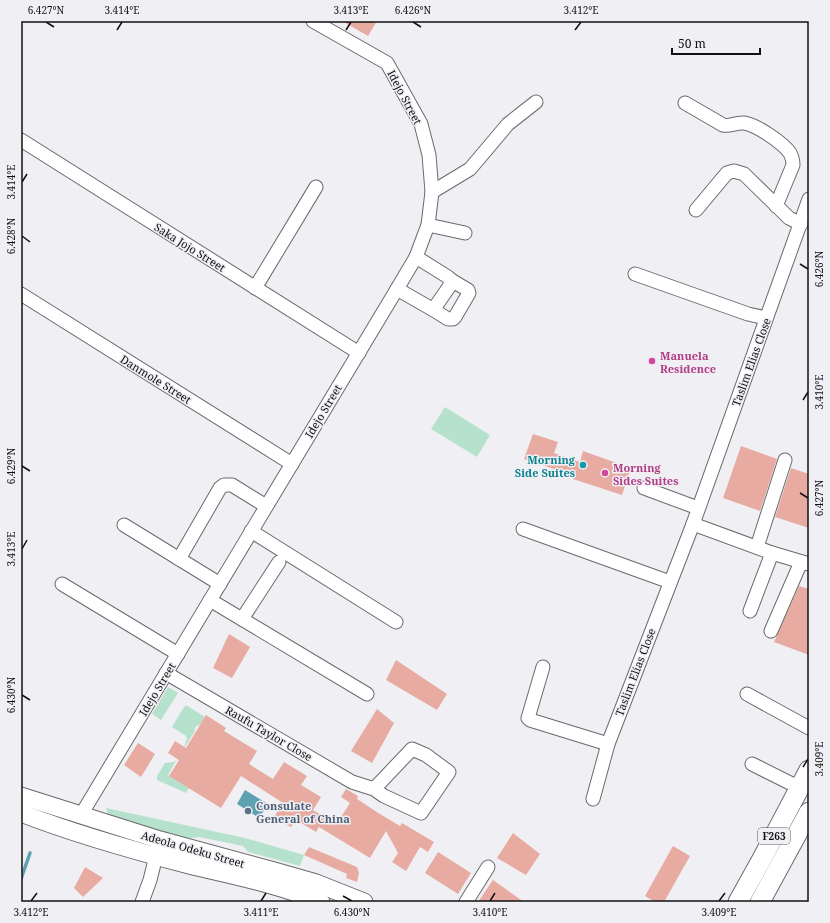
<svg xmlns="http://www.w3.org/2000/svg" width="830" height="923" font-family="'Noto Serif',serif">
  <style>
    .green { fill: #b6e2cd }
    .water { fill: #5ea2b2 }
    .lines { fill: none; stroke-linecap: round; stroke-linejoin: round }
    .stream { stroke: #5ea2b2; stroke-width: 3.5 }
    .building { fill: #e7aba2 }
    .minor-casing { stroke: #6a6a6d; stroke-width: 15 }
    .major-casing { stroke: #6a6a6d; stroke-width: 19 }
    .highway-casing { stroke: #6a6a6d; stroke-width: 21 }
    .minor { stroke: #fff; stroke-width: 13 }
    .major { stroke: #fff; stroke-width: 17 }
    .highway { stroke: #fff; stroke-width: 19 }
    .ticks { fill: none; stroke: #101112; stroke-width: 1.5 }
    .hotel-dot { fill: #d1479c; stroke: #f0f0f4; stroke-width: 1.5 }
    .culture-dot { fill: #0f9aa8; stroke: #f0f0f4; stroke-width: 1.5 }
    .service-dot { fill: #5c6f8a; stroke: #f0f0f4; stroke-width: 1.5 }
    .labels { text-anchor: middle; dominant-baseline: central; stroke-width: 3; stroke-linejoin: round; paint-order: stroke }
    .shield { fill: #f0f0f4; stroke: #535456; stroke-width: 1 }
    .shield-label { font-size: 10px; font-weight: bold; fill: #101112 }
    .street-label { font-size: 11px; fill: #101112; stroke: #f0f0f4 }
    .hotel-label { font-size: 11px; font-weight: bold; fill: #b23c85; stroke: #f0f0f4; text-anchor: start }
    .culture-label { font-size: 11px; font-weight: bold; fill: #0d838f; stroke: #f0f0f4; text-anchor: end }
    .service-label { font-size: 11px; font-weight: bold; fill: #4e5e75; stroke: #f0f0f4; text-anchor: start }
    .neatline { fill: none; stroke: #101112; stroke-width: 1.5 }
    .ticks-label { font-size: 10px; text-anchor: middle; fill: #101112 }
  </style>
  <rect width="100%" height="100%" fill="#f0f0f4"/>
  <g class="green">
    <polygon points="445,407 490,435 477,457 431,429"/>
    <polygon points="168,687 178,693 161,720 152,714"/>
    <polygon points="186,705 205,717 201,724 200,724 198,726 197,725 194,730 195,731 185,747 184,747 187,739 186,736 172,727 184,707"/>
    <polygon points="177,759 168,775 189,788 186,793 157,780 157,776 165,763 174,762"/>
    <polygon points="106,808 245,838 304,855 300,866 248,852 243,846 199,837 186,839 110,820"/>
  </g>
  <polygon class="water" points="245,790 268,804 259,818 237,804"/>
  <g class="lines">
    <polyline class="stream" points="21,879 30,853"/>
  </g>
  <g class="building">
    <polygon points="342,21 377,21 368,36"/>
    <polygon points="533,434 558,442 554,453 580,462 583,451 631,468 622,495 573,479 575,476 524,459"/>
    <polygon points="741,446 777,459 760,511 723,498"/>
    <polygon points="791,468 809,474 809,528 775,517"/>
    <polygon points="799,586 809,589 809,655 774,642"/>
    <polygon points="229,634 250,647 232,678 213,668"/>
    <polygon points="396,660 447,694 437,710 386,680"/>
    <polygon points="377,709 394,723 372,763 351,751"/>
    <polygon points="206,715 226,728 224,731 257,751 249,764 273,779 284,762 307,776 301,785 321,797 313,810 336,825 350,803 341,797 346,789 358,796 357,799 380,814 400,826 402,823 434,842 428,852 420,847 406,871 392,862 398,853 386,831 370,858 319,827 316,832 296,820 291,827 274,817 283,803 241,776 221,808 169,776 179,760 168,753 175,741 186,748"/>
    <polygon points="138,743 155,754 141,777 124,765"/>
    <polygon points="513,833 540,854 526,875 497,858"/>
    <polygon points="673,846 690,856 664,902 655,902 645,896"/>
    <polygon points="309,847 357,867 359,873 357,882 346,878 347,874 304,855"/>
    <polygon points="438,852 471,873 458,894 425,873"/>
    <polygon points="85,867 103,878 83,897 74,888"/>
    <polygon points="493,880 524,902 478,902"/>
  </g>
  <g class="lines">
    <g class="minor-casing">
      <g id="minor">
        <path d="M685 103 723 125C730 127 736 122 744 123 757 125 783 143 790 153 792 157 793 161 793 165L776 206"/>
        <polyline points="21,140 359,353"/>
        <polyline points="432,192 470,169 508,124 536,102"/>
        <polyline points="696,210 727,173 734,171 744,174 789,218 801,224"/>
        <polyline points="428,225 465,233"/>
        <polyline points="635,274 748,314 766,318"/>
        <polyline points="255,288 316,187"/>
        <polyline points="397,289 432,309 435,307 449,287 451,280 448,277 416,257"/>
        <polyline points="21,294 292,464"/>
        <polyline points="432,309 448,319 453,319 455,317 469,293 468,290 451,280"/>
        <polyline points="644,488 698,508"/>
        <polyline points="693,524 772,553 809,564"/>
        <polyline points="124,525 220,584"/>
        <polyline points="523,529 670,582"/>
        <polyline points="251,531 396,622"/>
        <polyline points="757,547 785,460"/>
        <polyline points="179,559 220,488 224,485 232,485 266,506"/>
        <polyline points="62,584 178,654"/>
        <polyline points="210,600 367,694"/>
        <polyline points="750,611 772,553"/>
        <polyline points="242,619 279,562"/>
        <polyline points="771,631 801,562"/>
        <polyline points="543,667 528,718 530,720 608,744"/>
        <polyline points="166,673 352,782 374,789 412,749 426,755 449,772 421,813 384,796 374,789"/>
        <polyline points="747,694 809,728"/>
        <polyline points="752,764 800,788"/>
        <polyline points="593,799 608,744 693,524 809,199"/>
        <polyline points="81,815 397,289 416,257 428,225 432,192 429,155 421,124 387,63 313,21"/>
        <polyline points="142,902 150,880 158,848"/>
        <polyline points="466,902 488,867"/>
      </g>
    </g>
    <g class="major-casing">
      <g id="major">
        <polyline points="21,796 160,840 274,871 316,883 364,902"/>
        <path d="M21 813C77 835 135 851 193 866 236 876 280 885 321 902"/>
      </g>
    </g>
    <g class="highway-casing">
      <g id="highway">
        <polyline points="738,902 763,857 809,770"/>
        <polyline points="760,902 809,812"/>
      </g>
    </g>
    <use href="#minor" class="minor"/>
    <use href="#major" class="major"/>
    <use href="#highway" class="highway"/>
  </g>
  <path class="ticks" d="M46 22 54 27M413 22 421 27M117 30 122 22M346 30 351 22M575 30 581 22M22 182 27 174M22 236 30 242M800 264 808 269M803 400 808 392M22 466 30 471M800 493 808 498M22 549 27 540M22 695 30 700M803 767 808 759M343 896 352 901M31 901 37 893M261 901 266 893M490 901 495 893M719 901 725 893"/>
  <g class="hotel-dot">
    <circle cx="652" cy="361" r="4"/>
    <circle cx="605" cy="473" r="4"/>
  </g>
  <circle class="culture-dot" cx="583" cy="465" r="4"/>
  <circle class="service-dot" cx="248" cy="811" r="4"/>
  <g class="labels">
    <rect class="shield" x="758" y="828" width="32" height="16" rx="3"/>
    <g class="shield-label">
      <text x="774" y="836">F263</text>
    </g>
    <g class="street-label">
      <text transform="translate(405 97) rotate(62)">Idejo Street</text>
      <text transform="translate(190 247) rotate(32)">Saka Jojo Street</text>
      <text transform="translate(751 362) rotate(-70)">Taslim Elias Close</text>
      <text transform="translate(156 379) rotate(32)">Danmole Street</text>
      <text transform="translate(323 411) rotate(-59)">Idejo Street</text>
      <text transform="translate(635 672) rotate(-69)">Taslim Elias Close</text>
      <text transform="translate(157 689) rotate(-59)">Idejo Street</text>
      <text transform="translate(269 733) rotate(30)">Raufu Taylor Close</text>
      <text transform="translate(193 849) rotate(16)">Adeola Odeku Street</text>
    </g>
    <g class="hotel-label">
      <text x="660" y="355">Manuela<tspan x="660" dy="13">Residence</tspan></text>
      <text x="613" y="467">Morning<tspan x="613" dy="13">Sides Suites</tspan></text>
    </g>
    <g class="culture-label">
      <text x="575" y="459">Morning<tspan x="575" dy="13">Side Suites</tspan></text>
    </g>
    <g class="service-label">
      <text x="256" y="805">Consulate<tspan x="256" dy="13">General of China</tspan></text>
    </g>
  </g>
  <rect width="830" height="923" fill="none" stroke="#f0f0f4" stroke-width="44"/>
  <path d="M672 48v6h88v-6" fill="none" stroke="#101112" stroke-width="2"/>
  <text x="678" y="48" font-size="12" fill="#101112" stroke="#f0f0f4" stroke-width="3" paint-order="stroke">50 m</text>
  <rect x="22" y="22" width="786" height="879" class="neatline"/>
  <g class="ticks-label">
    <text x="46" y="14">6.427°N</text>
    <text x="122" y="14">3.414°E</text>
    <text x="351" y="14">3.413°E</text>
    <text x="413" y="14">6.426°N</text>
    <text x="581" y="14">3.412°E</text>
    <text transform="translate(11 182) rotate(-90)" y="4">3.414°E</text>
    <text transform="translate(11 236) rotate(-90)" y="4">6.428°N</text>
    <text transform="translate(819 269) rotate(-90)" y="4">6.426°N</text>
    <text transform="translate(819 392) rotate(-90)" y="4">3.410°E</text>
    <text transform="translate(11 466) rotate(-90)" y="4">6.429°N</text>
    <text transform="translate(819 498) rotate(-90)" y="4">6.427°N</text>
    <text transform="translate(11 549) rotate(-90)" y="4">3.413°E</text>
    <text transform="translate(11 695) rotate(-90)" y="4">6.430°N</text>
    <text transform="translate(819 759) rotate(-90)" y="4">3.409°E</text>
    <text x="31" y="916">3.412°E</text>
    <text x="261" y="916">3.411°E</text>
    <text x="352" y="916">6.430°N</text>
    <text x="490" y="916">3.410°E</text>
    <text x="719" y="916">3.409°E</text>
  </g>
</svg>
